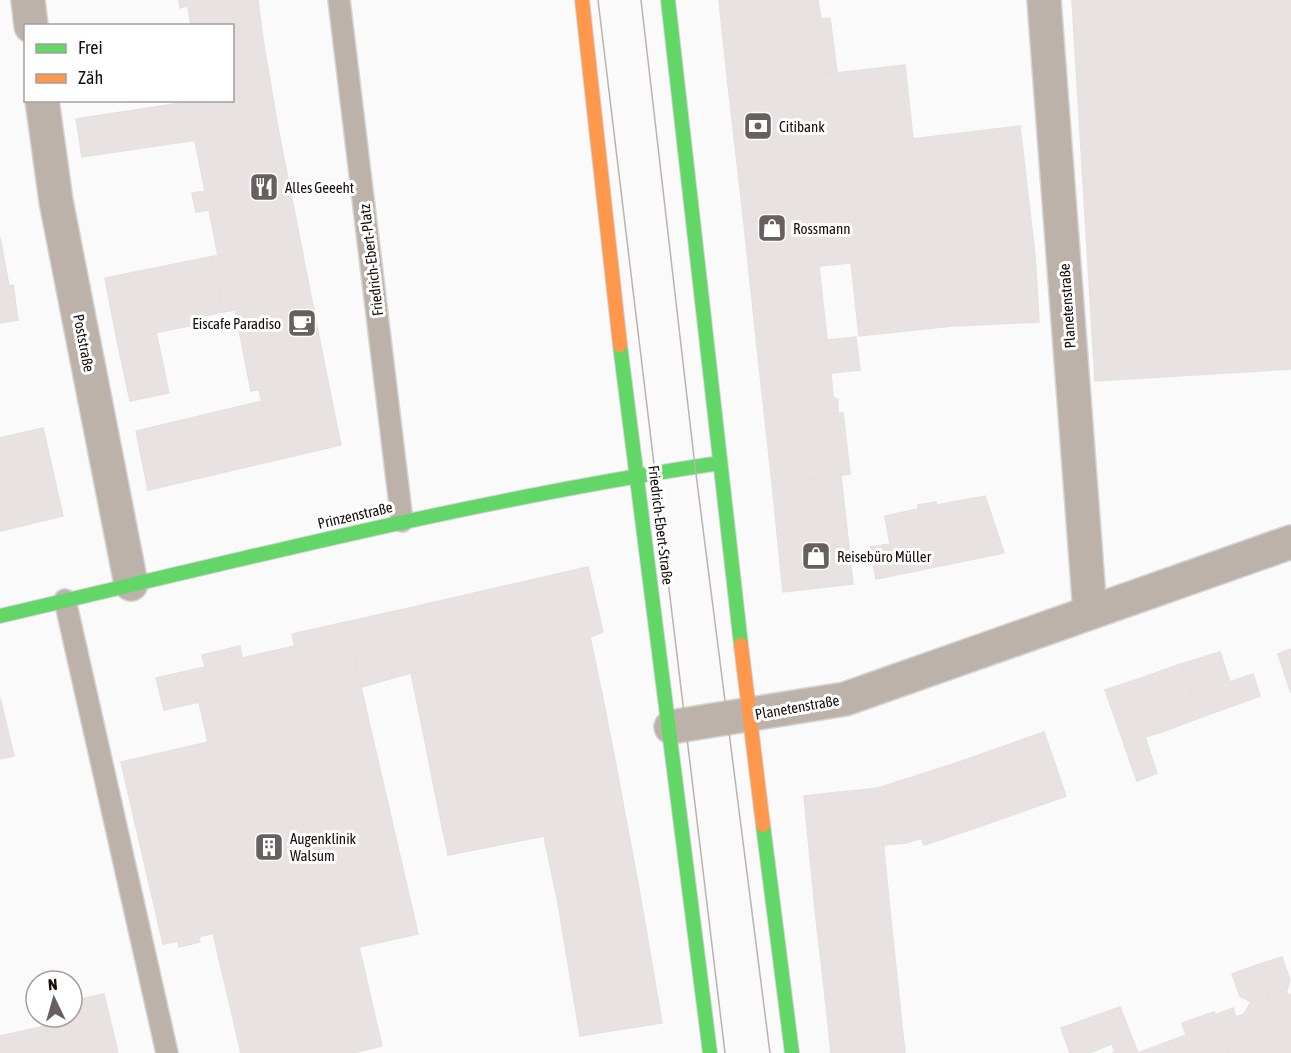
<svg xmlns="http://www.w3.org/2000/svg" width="1291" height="1053" font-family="'Asap Condensed',sans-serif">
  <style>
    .building { fill: #e9e2e3; stroke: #e7e0e1; stroke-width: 1.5 }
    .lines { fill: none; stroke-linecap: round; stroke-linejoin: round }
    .lane-casing { stroke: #d6d4d4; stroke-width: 24 }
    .street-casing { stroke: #d6d4d4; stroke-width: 36 }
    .fast-casing { stroke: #d6d4d4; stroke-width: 16 }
    .slow-casing { stroke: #d6d4d4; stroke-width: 16 }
    .lane { stroke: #bdb2a9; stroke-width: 21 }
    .street { stroke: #bdb2a9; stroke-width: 33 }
    .fast { stroke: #63d668; stroke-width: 14 }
    .slow { stroke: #ff974d; stroke-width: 14 }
    .tram { stroke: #b9b4b0; stroke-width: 1.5 }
    .labels { text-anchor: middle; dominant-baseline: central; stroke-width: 6; stroke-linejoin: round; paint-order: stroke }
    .poi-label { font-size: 15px; fill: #180d0a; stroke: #fff; text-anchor: start }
    .street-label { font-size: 15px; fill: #180d0a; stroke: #fff }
  </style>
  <rect width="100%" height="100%" fill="#fafafa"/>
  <g class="building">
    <polygon points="179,0 258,0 263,40 232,45 232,26 191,26 188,6 180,8"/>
    <polygon points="719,0 818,0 821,19 830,18 837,72 728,85"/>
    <polygon points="1072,0 1291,0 1291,369 1095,381"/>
    <polygon points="263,40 278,128 82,157 76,119 201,100 232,100 232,45"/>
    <polygon points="905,65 913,139 837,148 844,204 743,215 728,85"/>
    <polygon points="1020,126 1035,255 1039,322 952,326 859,336 851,263 819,266 827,340 757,347 743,215 844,204 837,148"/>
    <polygon points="278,128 300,240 218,256 209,210 196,212 192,193 205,191 195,141"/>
    <polygon points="0,237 9,286 13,285 18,320 0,323"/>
    <polygon points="300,240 327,377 251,391 235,310 224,312 210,257"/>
    <polygon points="210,257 224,312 198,317 200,324 117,340 105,278"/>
    <polygon points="156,332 169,393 130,401 117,340"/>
    <polygon points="856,337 860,370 831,373 833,397 838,400 838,413 843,413 850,474 772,483 757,347"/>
    <polygon points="327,377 341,445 276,460 259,390"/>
    <polygon points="262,401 276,460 148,490 136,431"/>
    <polygon points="43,428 63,516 0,531 0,438"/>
    <polygon points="841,476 853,584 783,592 772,483"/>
    <polygon points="985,496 1004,553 876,579 870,547 890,544 885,516 918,509 918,505 936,502 937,505"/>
    <polygon points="588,567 603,632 590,637 411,673 396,611"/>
    <polygon points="396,611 411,673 361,687 346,622"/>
    <polygon points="346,622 361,687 307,700 292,634"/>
    <polygon points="590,637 602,694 423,731 411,673"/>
    <polygon points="240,646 242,658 295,646 307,700 361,687 418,934 359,947 382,1046 353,1053 241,1053 213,933 199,937 200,942 179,947 178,941 163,944 121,762 208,742 199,702 164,710 156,678 205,667 202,655"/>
    <polygon points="1291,649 1291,693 1278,654"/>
    <polygon points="1220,652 1230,682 1253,674 1260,696 1199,718 1181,664"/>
    <polygon points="1181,664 1199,718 1162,732 1144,677"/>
    <polygon points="1144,677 1162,732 1145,737 1157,773 1137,781 1105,690"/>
    <polygon points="602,694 614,755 435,792 423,731"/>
    <polygon points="0,698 14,756 0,759"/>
    <polygon points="1044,732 1066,796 981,826 959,762"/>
    <polygon points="614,755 639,889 558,903 544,836 448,855 435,792"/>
    <polygon points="959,762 981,826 924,845 921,838 907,843 884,845 878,788"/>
    <polygon points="878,788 889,901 815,909 804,796"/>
    <polygon points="639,889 662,1023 580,1036 558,903"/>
    <polygon points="889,901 900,1007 827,1014 815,909"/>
    <polygon points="1282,957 1290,980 1286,993 1291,995 1291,1053 1288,1053 1257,965"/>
    <polygon points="1257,965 1288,1053 1229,1053 1215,1015 1233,1008 1236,1017 1244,1014 1251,1002 1240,996 1232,974"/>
    <polygon points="104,994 118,1053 0,1053 0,1036 65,1022 64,1017 72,1017 72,1001"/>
    <polygon points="900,1007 905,1053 831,1053 827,1014"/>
    <polygon points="1120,1007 1138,1053 1112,1053 1115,1052 1112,1044 1089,1053 1070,1053 1061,1028"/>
    <polygon points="1214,1012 1229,1053 1138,1053 1186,1035 1182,1023"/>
  </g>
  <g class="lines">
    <g class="lane-casing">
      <g id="lane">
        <polyline points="339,0 402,521"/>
        <polyline points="65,600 167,1053"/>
      </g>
    </g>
    <g class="street-casing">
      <g id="street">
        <polyline points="28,0 31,26"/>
        <polyline points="1044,0 1090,612"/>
        <polyline points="42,100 56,201 131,584"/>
        <polyline points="671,727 845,699 1291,542"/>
      </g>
    </g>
    <g class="fast-casing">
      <g id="fast">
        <polyline points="668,0 741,645"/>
        <polyline points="620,345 710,1053"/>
        <path d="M0 616C239 560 477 499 720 463"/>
        <polyline points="763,825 792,1053"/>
      </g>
    </g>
    <g class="slow-casing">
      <g id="slow">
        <polyline points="582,0 620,345"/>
        <polyline points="741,645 763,825"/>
      </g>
    </g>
    <use href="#lane" class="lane"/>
    <use href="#street" class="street"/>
    <use href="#fast" class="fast"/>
    <use href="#slow" class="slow"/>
    <g class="tram">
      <polyline points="598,0 725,1053"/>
      <polyline points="641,0 695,466 770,1053"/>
    </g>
  </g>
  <defs>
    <g id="bank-square" transform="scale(1.5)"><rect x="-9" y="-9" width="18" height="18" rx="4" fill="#67605e" stroke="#fff"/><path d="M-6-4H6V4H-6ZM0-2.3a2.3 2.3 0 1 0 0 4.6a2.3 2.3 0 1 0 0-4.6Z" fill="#fff"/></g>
    <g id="restaurant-square" transform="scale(1.5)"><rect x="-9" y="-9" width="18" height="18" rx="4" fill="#67605e" stroke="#fff"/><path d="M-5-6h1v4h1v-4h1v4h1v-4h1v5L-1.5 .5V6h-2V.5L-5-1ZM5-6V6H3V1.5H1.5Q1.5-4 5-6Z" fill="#fff"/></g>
    <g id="shop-square" transform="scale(1.5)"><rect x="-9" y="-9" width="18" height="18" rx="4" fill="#67605e" stroke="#fff"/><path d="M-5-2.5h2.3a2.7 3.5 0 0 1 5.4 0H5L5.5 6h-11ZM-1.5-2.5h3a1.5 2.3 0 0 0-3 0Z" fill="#fff"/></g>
    <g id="cafe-square" transform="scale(1.5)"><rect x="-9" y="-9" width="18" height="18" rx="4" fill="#67605e" stroke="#fff"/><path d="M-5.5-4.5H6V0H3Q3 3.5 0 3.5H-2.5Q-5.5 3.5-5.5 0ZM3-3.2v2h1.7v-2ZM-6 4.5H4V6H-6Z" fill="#fff"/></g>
    <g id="building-square" transform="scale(1.5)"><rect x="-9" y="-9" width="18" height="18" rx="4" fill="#67605e" stroke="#fff"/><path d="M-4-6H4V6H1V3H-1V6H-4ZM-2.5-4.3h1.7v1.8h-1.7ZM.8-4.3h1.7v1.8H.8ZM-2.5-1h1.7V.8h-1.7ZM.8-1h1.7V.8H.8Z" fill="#fff"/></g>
  </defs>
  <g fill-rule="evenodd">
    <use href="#bank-square" x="758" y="126"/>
    <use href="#restaurant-square" x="264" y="187"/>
    <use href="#shop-square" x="772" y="228"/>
    <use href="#cafe-square" x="302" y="323"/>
    <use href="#shop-square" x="816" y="556"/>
    <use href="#building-square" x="269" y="847"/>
  </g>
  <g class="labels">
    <g class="poi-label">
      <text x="779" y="126">Citibank</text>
      <text x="285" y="187">Alles Geeeht</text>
      <text x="793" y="228">Rossmann</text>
      <text x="281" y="323" text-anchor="end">Eiscafe Paradiso</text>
      <text x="837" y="556">Reisebüro Müller</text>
      <text x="290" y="838">Augenklinik<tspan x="290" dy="17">Walsum</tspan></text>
    </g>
    <g class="street-label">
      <text transform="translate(371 260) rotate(-97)">Friedrich-Ebert-Platz</text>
      <text transform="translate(1067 306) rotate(-94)">Planetenstraße</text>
      <text transform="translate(84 343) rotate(79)">Poststraße</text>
      <text transform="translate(355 515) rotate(-13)">Prinzenstraße</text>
      <text transform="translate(661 525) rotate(83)">Friedrich-Ebert-Straße</text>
      <text transform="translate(797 707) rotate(-10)">Planetenstraße</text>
    </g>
  </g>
  <rect x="24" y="24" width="210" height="78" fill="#ffffff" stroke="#a39e9d" stroke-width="1.5"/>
  <rect x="36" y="44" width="30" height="9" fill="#63d668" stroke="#a39e9d" stroke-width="1.5"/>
  <text x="78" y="54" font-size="18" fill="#180d0a">Frei</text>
  <rect x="36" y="74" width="30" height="9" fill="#ff974d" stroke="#a39e9d" stroke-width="1.5"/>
  <text x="78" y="84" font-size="18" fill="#180d0a">Zäh</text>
  <g transform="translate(54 999) rotate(355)"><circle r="28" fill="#ffffff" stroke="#a39e9d" stroke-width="1.5"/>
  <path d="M0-4.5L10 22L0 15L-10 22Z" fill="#67605e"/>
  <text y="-9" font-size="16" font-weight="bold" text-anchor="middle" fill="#180d0a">N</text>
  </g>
</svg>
